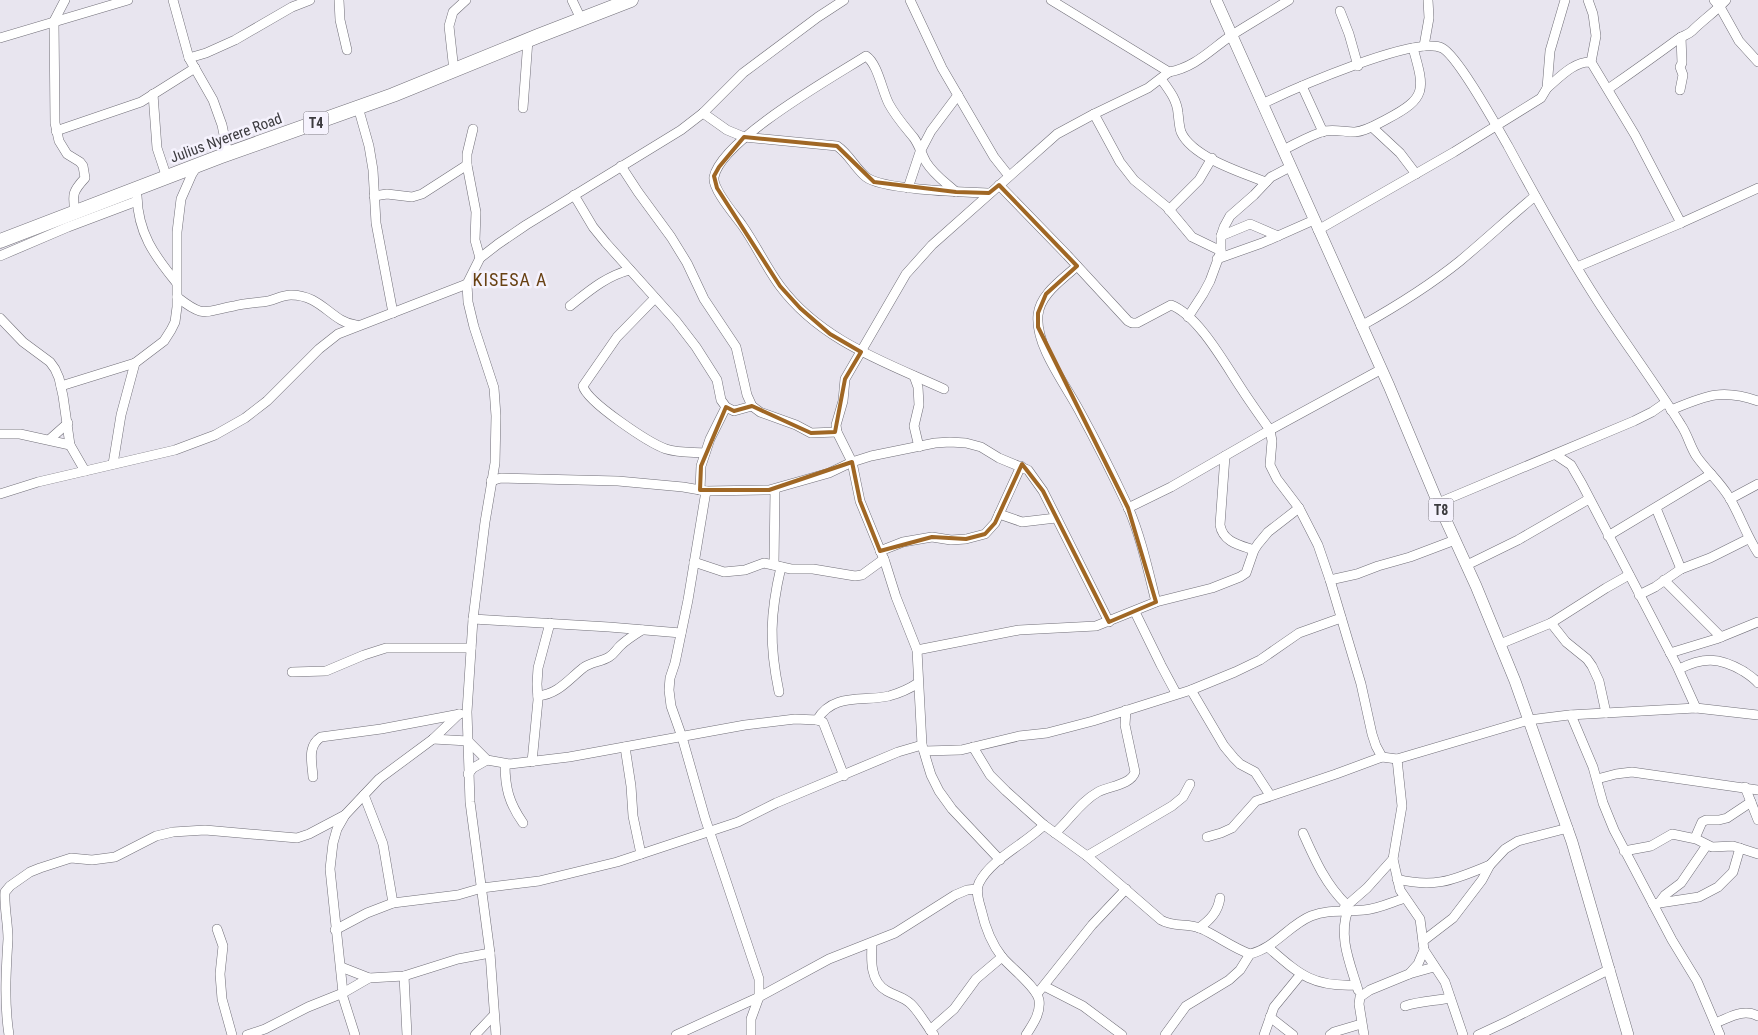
<svg xmlns="http://www.w3.org/2000/svg" width="1758" height="1035" font-family="'Roboto Condensed',sans-serif">
  <style>
    .lines { fill: none; stroke-linecap: round; stroke-linejoin: round }
    .minor-casing { stroke: #716f78; stroke-width: 10 }
    .major-casing { stroke: #716f78; stroke-width: 12 }
    .highway-casing { stroke: #716f78; stroke-width: 15 }
    .minor { stroke: #fff; stroke-width: 9 }
    .major { stroke: #fff; stroke-width: 11 }
    .highway { stroke: #fff; stroke-width: 14 }
    .marked { fill: none; stroke: #a06724; stroke-width: 4; stroke-linejoin: round }
    .labels { text-anchor: middle; dominant-baseline: central; stroke-width: 5; stroke-linejoin: round; paint-order: stroke }
    .shield { fill: #f5f2fd; stroke: #747278; stroke-width: 1 }
    .shield-label { font-size: 14px; font-weight: bold; fill: #3c3b3f }
    .street-label { font-size: 15px; fill: #3c3b3f; stroke: #f5f2fd }
    .quarter-label { font-size: 18px; letter-spacing: 1px; fill: #684113; stroke: #f5f2fd }
  </style>
  <rect width="100%" height="100%" fill="#e8e5ef"/>
  <g class="lines">
    <g class="minor-casing">
      <g id="minor">
        <path d="M65 0 54 21 55 123 59 141 67 154 80 162 83 166 85 178C73 191 72 194 75 212"/>
        <polyline points="173,0 189,58 213,100 222,125 228,154"/>
        <polyline points="339,0 340,20 347,50"/>
        <polyline points="572,0 581,19"/>
        <polyline points="910,0 942,68 994,157 1009,176"/>
        <path d="M1051 0 1169 72C1196 67 1211 49 1232 35 1251 23 1270 12 1289 0"/>
        <polyline points="1588,0 1593,14 1596,36 1591,62"/>
        <polyline points="1714,0 1720,7 1739,41 1758,62"/>
        <polyline points="1340,11 1349,34 1358,66"/>
        <polyline points="0,38 128,0"/>
        <polyline points="1424,46 1429,18 1428,0"/>
        <polyline points="189,58 206,53 235,40 292,7 310,0"/>
        <polyline points="454,71 449,26 453,12 466,0"/>
        <path d="M1161 79C1169 90 1177 100 1178 113 1179 120 1179 126 1181 132 1192 157 1242 173 1266 182"/>
        <polyline points="1302,86 1323,132"/>
        <path d="M1547 88C1559 78 1574 61 1591 62L1635 135 1681 223"/>
        <path d="M1608 89C1631 73 1655 56 1678 39 1682 36 1688 35 1692 31 1703 20 1715 12 1726 0"/>
        <polyline points="1680,90 1683,75 1680,67 1682,63 1681,37"/>
        <polyline points="153,94 157,148 167,178"/>
        <path d="M1262 104C1291 90 1415 35 1442 48 1458 56 1497 127 1508 146 1536 198 1565 250 1597 300 1624 342 1655 383 1681 425 1688 435 1690 447 1697 457 1707 471 1720 482 1729 497 1740 515 1746 535 1758 553"/>
        <polyline points="358,107 369,146 373,170 376,223 393,313"/>
        <polyline points="523,108 528,40"/>
        <path d="M703 113 727 130 744 137 837 146C849 154 855 168 866 177 882 190 966 192 990 193"/>
        <polyline points="1094,114 1120,162 1134,180 1167,207 1192,237 1221,251"/>
        <polyline points="1372,127 1400,153 1416,174"/>
        <polyline points="473,129 467,154 467,165 476,212 475,240 480,258"/>
        <polyline points="56,131 141,102 195,68"/>
        <path d="M1283 150C1296 144 1310 135 1325 131 1335 129 1345 132 1355 132 1367 131 1377 124 1387 119 1427 98 1425 90 1413 48"/>
        <polyline points="621,166 638,192 671,237 687,263 704,299 736,347 747,395 752,406 760,412 796,425 811,433 837,432"/>
        <path d="M999 185 1067 255 1128 321 1132 323H1137L1171 305C1198 315 1225 364 1241 388 1250 402 1260 416 1270 430L1272 441 1270 465 1277 479 1299 508 1318 545 1330 580 1361 684 1372 734 1376 746 1382 757 1397 759 1529 720 1569 715 1696 708 1758 715"/>
        <polyline points="908,188 920,152 931,131 958,95"/>
        <polyline points="574,195 593,227 606,243 676,321 696,347 717,380 721,400 726,407 734,411 752,406"/>
        <path d="M137 196C138 233 154 255 176 282"/>
        <polyline points="374,196 387,194 412,197 422,194 467,165"/>
        <polyline points="1169,210 1199,180 1212,158"/>
        <polyline points="1318,230 1454,152 1541,98 1547,88 1550,51 1565,0"/>
        <polyline points="1221,236 1250,224 1278,236"/>
        <polyline points="0,256 68,227 137,201"/>
        <polyline points="1217,259 1262,243 1314,220"/>
        <path d="M1077 266C1062 280 1040 294 1038 315 1035 346 1066 385 1080 412 1097 443 1113 475 1128 507 1141 537 1148 570 1156 602"/>
        <polyline points="1577,267 1681,223 1758,188"/>
        <path d="M177 297C204 318 203 312 234 306 245 303 257 303 268 301 276 299 283 295 291 295 322 295 331 322 356 325"/>
        <path d="M655 298 617 337 583 386C587 402 649 443 666 449 679 453 692 452 705 453"/>
        <path d="M570 306C589 291 606 276 630 270"/>
        <polyline points="1188,317 1203,294 1210,281 1221,251 1221,236 1224,227 1230,216 1254,195 1271,177 1290,167"/>
        <polyline points="0,318 23,342 50,362 55,369 59,378 63,396 70,445 85,471"/>
        <path d="M1361 326C1395 307 1429 286 1460 261 1485 240 1510 217 1535 196"/>
        <polyline points="914,376 918,387 919,405 914,426 919,447"/>
        <polyline points="61,386 135,363"/>
        <path d="M944 389C885 362 821 341 780 286 766 267 756 245 742 225 735 215 712 189 714 177 721 140 833 77 866 56 878 64 882 91 889 104 896 117 905 127 914 138 919 145 922 155 926 162 934 175 945 182 956 192"/>
        <path d="M1671 410C1705 396 1721 388 1758 401"/>
        <polyline points="0,434 20,434 70,445"/>
        <polyline points="50,439 68,423"/>
        <polyline points="1556,455 1571,465 1582,484 1677,666 1696,708"/>
        <path d="M1225 456 1220 525C1223 542 1239 545 1254 550"/>
        <polyline points="113,464 121,415 135,363 164,341 171,330 175,322 177,307 177,232 181,199 192,174 197,166"/>
        <polyline points="491,481 501,478 618,481 683,487 706,491 769,490 829,473 852,462 871,456 935,443 950,442 966,443 981,447 999,458 1028,470 1043,491 1109,622"/>
        <polyline points="700,490 701,466 710,439 726,407"/>
        <polyline points="706,491 688,600 675,663 670,678 669,690 671,706 682,737 705,818 759,979 759,997 751,1019 751,1035"/>
        <polyline points="0,494 38,482 175,450 215,435 245,418 267,401 319,349 338,334 467,284"/>
        <polyline points="1730,499 1758,484"/>
        <polyline points="1438,503 1634,421 1652,412 1665,403"/>
        <polyline points="1128,508 1171,487 1270,430 1380,370"/>
        <polyline points="1656,508 1681,569"/>
        <polyline points="999,514 1022,522 1056,518"/>
        <polyline points="1608,536 1711,474"/>
        <polyline points="880,551 903,542 932,537 951,540 966,539 985,534 995,523 1021,466"/>
        <polyline points="694,562 724,572 745,570 764,563 791,569 813,569 855,576 862,575 884,559"/>
        <polyline points="774,565 775,489"/>
        <polyline points="1467,565 1518,540 1589,499"/>
        <polyline points="1330,580 1357,574 1378,566 1410,557 1455,540"/>
        <polyline points="1664,580 1721,637"/>
        <polyline points="1639,595 1655,587 1681,569 1710,558 1748,539"/>
        <polyline points="1135,612 1161,665 1176,693"/>
        <polyline points="473,619 609,627 681,633"/>
        <polyline points="1551,623 1566,642 1587,659 1592,666 1599,681 1606,713"/>
        <polyline points="1500,644 1551,623 1606,588 1629,575"/>
        <polyline points="917,650 1019,630 1096,626 1156,602 1212,588 1240,577 1246,573 1254,550 1258,544 1268,532 1299,508"/>
        <polyline points="1670,653 1716,639 1758,622"/>
        <path d="M1679 669C1703 657 1719 657 1743 671 1749 675 1754 678 1758 683"/>
        <polyline points="292,672 326,671 364,655 386,648 471,648"/>
        <polyline points="1191,690 1224,746 1234,758 1240,764 1255,772 1270,795"/>
        <path d="M779 692C769 644 770 614 781 567"/>
        <path d="M538 696C558 694 568 680 583 668 590 662 601 662 609 657 614 654 616 650 620 646 626 640 634 635 642 630"/>
        <polyline points="1571,715 1593,767 1603,803 1614,830 1672,940 1697,981 1720,1035"/>
        <path d="M817 720C833 692 864 702 889 696 900 693 909 689 918 683"/>
        <polyline points="433,739 468,741 487,760 510,764 569,757 745,725 795,719 817,720 823,722 844,776"/>
        <polyline points="625,747 631,786 633,816 641,854"/>
        <path d="M973 747 990 775 1006 791 1044 825 1087 856 1161 920C1174 928 1188 922 1202 929 1219 937 1233 948 1250 954 1275 948 1289 925 1311 916 1329 909 1346 912 1364 910 1378 909 1392 902 1405 898"/>
        <polyline points="924,751 961,750 1019,736 1047,733 1093,721 1191,690 1235,672 1260,660 1299,633 1341,618"/>
        <polyline points="532,762 538,700 537,684 538,668 550,623"/>
        <path d="M505 764C505 788 509 803 523 823"/>
        <polyline points="468,774 473,768 487,760"/>
        <path d="M313 777C312 762 307 746 321 737L381 729 460 714"/>
        <polyline points="1597,779 1616,774 1632,772 1758,790"/>
        <polyline points="1745,787 1758,820"/>
        <polyline points="364,795 383,844 393,903"/>
        <path d="M1055 833C1070 820 1080 802 1098 792 1109 786 1131 785 1135 772L1125 725 1126 710"/>
        <path d="M1303 833C1315 860 1326 885 1347 905"/>
        <polyline points="1207,837 1221,833 1232,828 1256,801 1336,774 1382,757"/>
        <polyline points="1695,838 1702,822 1706,820 1719,820 1727,818 1751,802"/>
        <polyline points="1624,851 1651,846 1672,834 1696,839 1712,847 1733,846 1758,854"/>
        <polyline points="1087,856 1172,806 1183,797 1190,784"/>
        <polyline points="1000,860 952,809 939,791 931,775 927,762 922,745 917,650 896,597 885,562 860,501 852,462 837,432 836,425 843,401 845,379 906,274 932,245 1057,134 1094,114 1148,88 1169,72"/>
        <path d="M1397 879C1436 889 1455 879 1490 865"/>
        <polyline points="1659,903 1665,895 1681,883 1707,845"/>
        <polyline points="1653,904 1699,897 1718,887 1733,872 1740,848"/>
        <polyline points="1344,908 1367,888 1393,859"/>
        <path d="M1348 910C1338 937 1350 963 1358 990"/>
        <path d="M1199 928C1210 920 1218 912 1220 898"/>
        <polyline points="217,929 223,946 220,974 222,999 232,1035"/>
        <polyline points="335,930 367,913 393,903 458,895 482,888 539,881 617,862 738,822 776,803 898,752 922,745"/>
        <polyline points="1423,941 1453,918 1482,880 1490,865 1505,849 1518,841 1568,828"/>
        <path d="M872 943C871 960 870 982 887 991 896 996 904 997 911 1004 920 1013 926 1025 934 1035"/>
        <path d="M1269 948C1300 975 1313 987 1356 985"/>
        <polyline points="1424,950 1445,982 1463,1035"/>
        <polyline points="341,967 369,978"/>
        <polyline points="1409,974 1434,967"/>
        <polyline points="404,976 407,1035"/>
        <polyline points="1044,986 1083,1006 1122,1035"/>
        <polyline points="343,993 330,869 333,843 337,829 345,815 379,779 433,739 459,714"/>
        <polyline points="342,994 355,1035"/>
        <polyline points="1037,994 1092,925 1126,889"/>
        <path d="M1405 1006C1420 1001 1435 1001 1450 998"/>
        <polyline points="1270,1017 1293,1035"/>
        <path d="M1715 1023C1729 1018 1743 1008 1758 1016"/>
        <polyline points="930,1030 954,1009 976,979 1002,957"/>
        <path d="M9 1035C4 1002 6 971 8 939 8 923 4 907 5 892L10 886 30 872 40 868 71 858 92 860 115 857 156 836 173 832 205 830 297 838 309 834 345 815"/>
        <polyline points="247,1035 265,1029 308,1007 343,993 369,978 404,976 458,959 490,953"/>
        <polyline points="475,1035 494,1015"/>
        <polyline points="496,1035 490,953 470,802 467,712 473,619 485,522 495,463 496,416 494,388 474,327 468,302 467,284 480,258 498,244 526,225 681,130 703,113 743,73 818,17 844,0"/>
        <polyline points="676,1035 759,997 829,959 895,933 955,895 967,890 977,889"/>
        <path d="M1026 1035C1033 1024 1041 1013 1039 1000 1037 987 1011 968 1002 957 991 943 985 927 981 909 979 902 975 891 979 883 991 859 1025 844 1044 825"/>
        <polyline points="1165,1035 1186,1006 1229,980 1240,970 1250,954"/>
        <polyline points="1264,1035 1274,1007 1301,974"/>
        <polyline points="1330,1035 1334,1032 1361,1024"/>
        <polyline points="1364,1035 1359,1004 1360,997 1370,990 1409,974 1418,964 1424,950 1420,919 1400,890 1393,859 1402,806 1397,759"/>
        <polyline points="1478,1035 1508,1021 1610,969"/>
      </g>
    </g>
    <g class="major-casing">
      <polyline id="major" points="1216,0 1389,386 1438,503 1476,586 1515,681 1572,842 1628,1035"/>
    </g>
    <g class="highway-casing">
      <polyline id="highway" points="0,241 219,157 393,95 538,36 631,0"/>
    </g>
    <use href="#minor" class="minor"/>
    <use href="#major" class="major"/>
    <use href="#highway" class="highway"/>
  </g>
  <path class="marked" d="M744 137 837 146 874 182 956 192 989 193 999 185 1077 266 1046 294 1038 313V327L1128 508 1156 602 1109 622 1043 491 1022 464 995 523 985 534 966 539 932 537 880 551 860 501 852 462 769 490H700L701 466 726 407 734 411 752 406 811 433 835 432 845 379 861 352 830 334 800 308 780 286 717 188 714 176 719 167Z"/>
  <g class="labels">
    <g class="shield">
      <rect x="303.5" y="111.5" width="25" height="23" rx="4"/>
      <rect x="1428.5" y="498.5" width="25" height="23" rx="4"/>
    </g>
    <g class="shield-label">
      <text x="316" y="123">T4</text>
      <text x="1441" y="510">T8</text>
    </g>
    <g class="street-label">
      <text transform="translate(226 138) rotate(-20)">Julius Nyerere Road</text>
    </g>
    <g class="quarter-label">
      <text x="510" y="279">KISESA A</text>
    </g>
  </g>
</svg>
